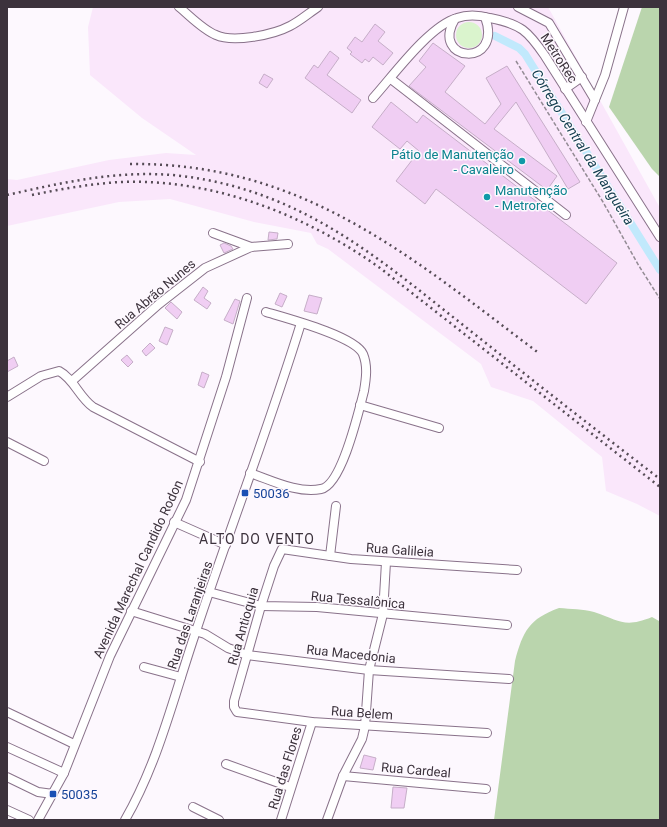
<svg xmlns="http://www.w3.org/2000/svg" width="667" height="827" font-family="Roboto,sans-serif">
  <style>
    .built { fill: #fae7fb }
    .green { fill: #daf4cd }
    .forest { fill: #bad5ad }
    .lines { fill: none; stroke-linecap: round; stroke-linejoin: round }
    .canal { stroke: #c1e9fc; stroke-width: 8 }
    .building { fill: #f0cef3; stroke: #c6aec8 }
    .minor-casing { stroke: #89728a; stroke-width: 10 }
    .path { stroke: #938b94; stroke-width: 1.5; stroke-dasharray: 4 2; stroke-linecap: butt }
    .minor { stroke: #fff; stroke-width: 8 }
    .rail { stroke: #554b55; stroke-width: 2.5; stroke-dasharray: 2 4; stroke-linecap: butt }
    .culture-dot { fill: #0f9aa8; stroke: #fdf8fe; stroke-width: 1.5 }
    .transit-dot { fill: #1a4fb4; stroke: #fdf8fe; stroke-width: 1.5 }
    .labels { text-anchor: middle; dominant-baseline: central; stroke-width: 3; stroke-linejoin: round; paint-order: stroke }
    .street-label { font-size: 13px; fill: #3c323c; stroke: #fdf8fe }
    .culture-label { font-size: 13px; fill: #0d838f; stroke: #fdf8fe; text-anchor: end }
    .transit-label { font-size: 13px; fill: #164399; stroke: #fdf8fe; text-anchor: start }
    .water-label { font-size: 14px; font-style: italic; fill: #123d4e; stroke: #fdf8fe }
    .neighbourhood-label { font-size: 14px; letter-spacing: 1px; fill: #3c323c; stroke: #fdf8fe }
  </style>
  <rect width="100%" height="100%" fill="#fdf8fe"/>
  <polygon class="built" points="93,7 548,7 660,208 660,516 637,504 606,491 602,457 533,401 491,387 481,364 328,249 317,244 311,233 254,222 170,199 119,202 7,226 7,179 17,180 109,160 166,153 196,155 142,118 90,75 88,27"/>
  <circle class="green" cx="469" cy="35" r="13"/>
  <g class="forest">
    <polygon points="642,7 660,7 660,177 652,169 609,107"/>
    <path d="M559 608C571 609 583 609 594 612 620 621 625 628 652 617L659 621 660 820H494L515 661C523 631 529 619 559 608Z"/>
  </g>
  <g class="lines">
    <polyline class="canal" points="495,36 519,48 525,54 660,270"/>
  </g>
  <g class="building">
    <polygon points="375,24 385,32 378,41 393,53 383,65 373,57 369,62 365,59 362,63 350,54 352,52 347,48 355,37 362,42"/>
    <polygon points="433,43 465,66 445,92 485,124 501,104 486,78 507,66 580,182 568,189 516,102 494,129 557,176 547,190 409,86 426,67 419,61"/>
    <polygon points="330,51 339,58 327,75 361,100 352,113 305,78 314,65 318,68"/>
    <polygon points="264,74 273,79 267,88 259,83"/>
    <polygon points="391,102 417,123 423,115 617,263 586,304 436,189 425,204 396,181 419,151 407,141 400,149 372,127"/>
    <polygon points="269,232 278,233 277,239 268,240"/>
    <polygon points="224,243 231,246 233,249 224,253 220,245"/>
    <polygon points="203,287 208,291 204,298 211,303 207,309 194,300"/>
    <polygon points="280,293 287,296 282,307 275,304"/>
    <polygon points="309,295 322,298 317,314 304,311"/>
    <polygon points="235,299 240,301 233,324 224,320"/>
    <polygon points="171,302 182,312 177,319 165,308"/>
    <polygon points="165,327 173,330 167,345 159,341"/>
    <polygon points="150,343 155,348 146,356 142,351"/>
    <polygon points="127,355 133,362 128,367 121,360"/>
    <polygon points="14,357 18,366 7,372 7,361"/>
    <polygon points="202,372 209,375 204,388 198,385"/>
    <polygon points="364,755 376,758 373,770 360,768"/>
    <polygon points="393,787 407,788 404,808 391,808"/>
  </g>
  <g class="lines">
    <g class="minor-casing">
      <g id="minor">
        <path d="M179 7C190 16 203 30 216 35 233 43 273 35 290 26 300 21 309 13 318 7"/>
        <polyline points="518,7 549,23 595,100"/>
        <path d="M455 19C429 62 504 69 485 17"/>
        <polyline points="391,79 566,215"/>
        <polyline points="565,89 582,77"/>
        <path d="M373 98C393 76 429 26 457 18 468 14 479 15 490 18 521 24 528 31 545 56L660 237"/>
        <polyline points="586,122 605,75 624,7"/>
        <polyline points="213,233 251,247"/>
        <polyline points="72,381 159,304 205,268 251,247 288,244"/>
        <path d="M7 397 41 376 59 371C74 379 79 397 93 407L200 462"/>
        <polyline points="360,405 439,428"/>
        <polyline points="7,442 44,461"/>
        <path d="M250 473C271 480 298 494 321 489 342 485 359 410 364 391 366 379 368 366 363 354 355 336 286 318 266 312"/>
        <polyline points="174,522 226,545"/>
        <polyline points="330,556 336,506"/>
        <polyline points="209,592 261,606 317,607 507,625"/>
        <polyline points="131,611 205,634 228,648 247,655 369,670 509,679"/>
        <polyline points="144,667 181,677"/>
        <polyline points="7,712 74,744"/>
        <polyline points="487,733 312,722 237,712 234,707 234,701 261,606 274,566 282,549 351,559 517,570"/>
        <polyline points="7,747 64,773"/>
        <polyline points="226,764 290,787"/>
        <polyline points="343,776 486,789"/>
        <polyline points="7,777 38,792 53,794"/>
        <polyline points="193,807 219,820"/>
        <polyline points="7,810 29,820"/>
        <polyline points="38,820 64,773 110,656 186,500 226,377 247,298"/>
        <path d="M125 820C159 761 174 695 196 631 230 528 269 427 301 323"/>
        <polyline points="281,820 312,722"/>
        <polyline points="327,820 343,776 362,739 365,726 369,670 383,614 386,562"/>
      </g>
    </g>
    <polyline class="path" points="516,61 603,202 639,266 660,299"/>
    <use href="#minor" class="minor"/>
    <g class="rail">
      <path d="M130 164C302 162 411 257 540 354"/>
      <path d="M7 195C65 182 122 169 182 176 309 192 386 265 482 340 541 387 600 433 660 479"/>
      <path d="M32 195C61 189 90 184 120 182 213 178 306 215 380 268L660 487"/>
    </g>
  </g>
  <g class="culture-dot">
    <circle cx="522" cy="161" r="4"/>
    <circle cx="487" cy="197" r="4"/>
  </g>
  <g class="transit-dot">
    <rect x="241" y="489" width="8" height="8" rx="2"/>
    <rect x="49" y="790" width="8" height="8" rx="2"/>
  </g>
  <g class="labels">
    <g class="street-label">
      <text transform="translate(559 58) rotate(57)">MetroRec</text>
      <text transform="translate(155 294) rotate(-40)">Rua Abrão Nunes</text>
      <text transform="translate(400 550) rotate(4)">Rua Galileia</text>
      <text transform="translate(138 569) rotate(-65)">Avenida Marechal Candido Rodon</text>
      <text transform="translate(358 600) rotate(5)">Rua Tessalônica</text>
      <text transform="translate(190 615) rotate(-71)">Rua das Laranjeiras</text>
      <text transform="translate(243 626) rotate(-74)">Rua Antioquia</text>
      <text transform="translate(351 654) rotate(6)">Rua Macedonia</text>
      <text transform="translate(362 713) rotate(4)">Rua Belem</text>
      <text transform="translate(285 768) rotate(-73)">Rua das Flores</text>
      <text transform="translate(416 770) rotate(5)">Rua Cardeal</text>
    </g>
    <g class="culture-label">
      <text x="514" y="154">Pátio de Manutenção<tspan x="514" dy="15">- Cavaleiro</tspan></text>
      <text x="495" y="190" text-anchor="start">Manutenção<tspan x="495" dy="15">- Metrorec</tspan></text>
    </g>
    <g class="transit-label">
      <text x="253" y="493">50036</text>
      <text x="61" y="794">50035</text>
    </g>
    <g class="water-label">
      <text transform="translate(583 147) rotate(58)">Córrego Central da Mangueira</text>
    </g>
    <g class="neighbourhood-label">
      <text x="257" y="539">ALTO DO VENTO</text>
    </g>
  </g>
  <rect width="667" height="827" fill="none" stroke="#3c323c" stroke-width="16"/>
</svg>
